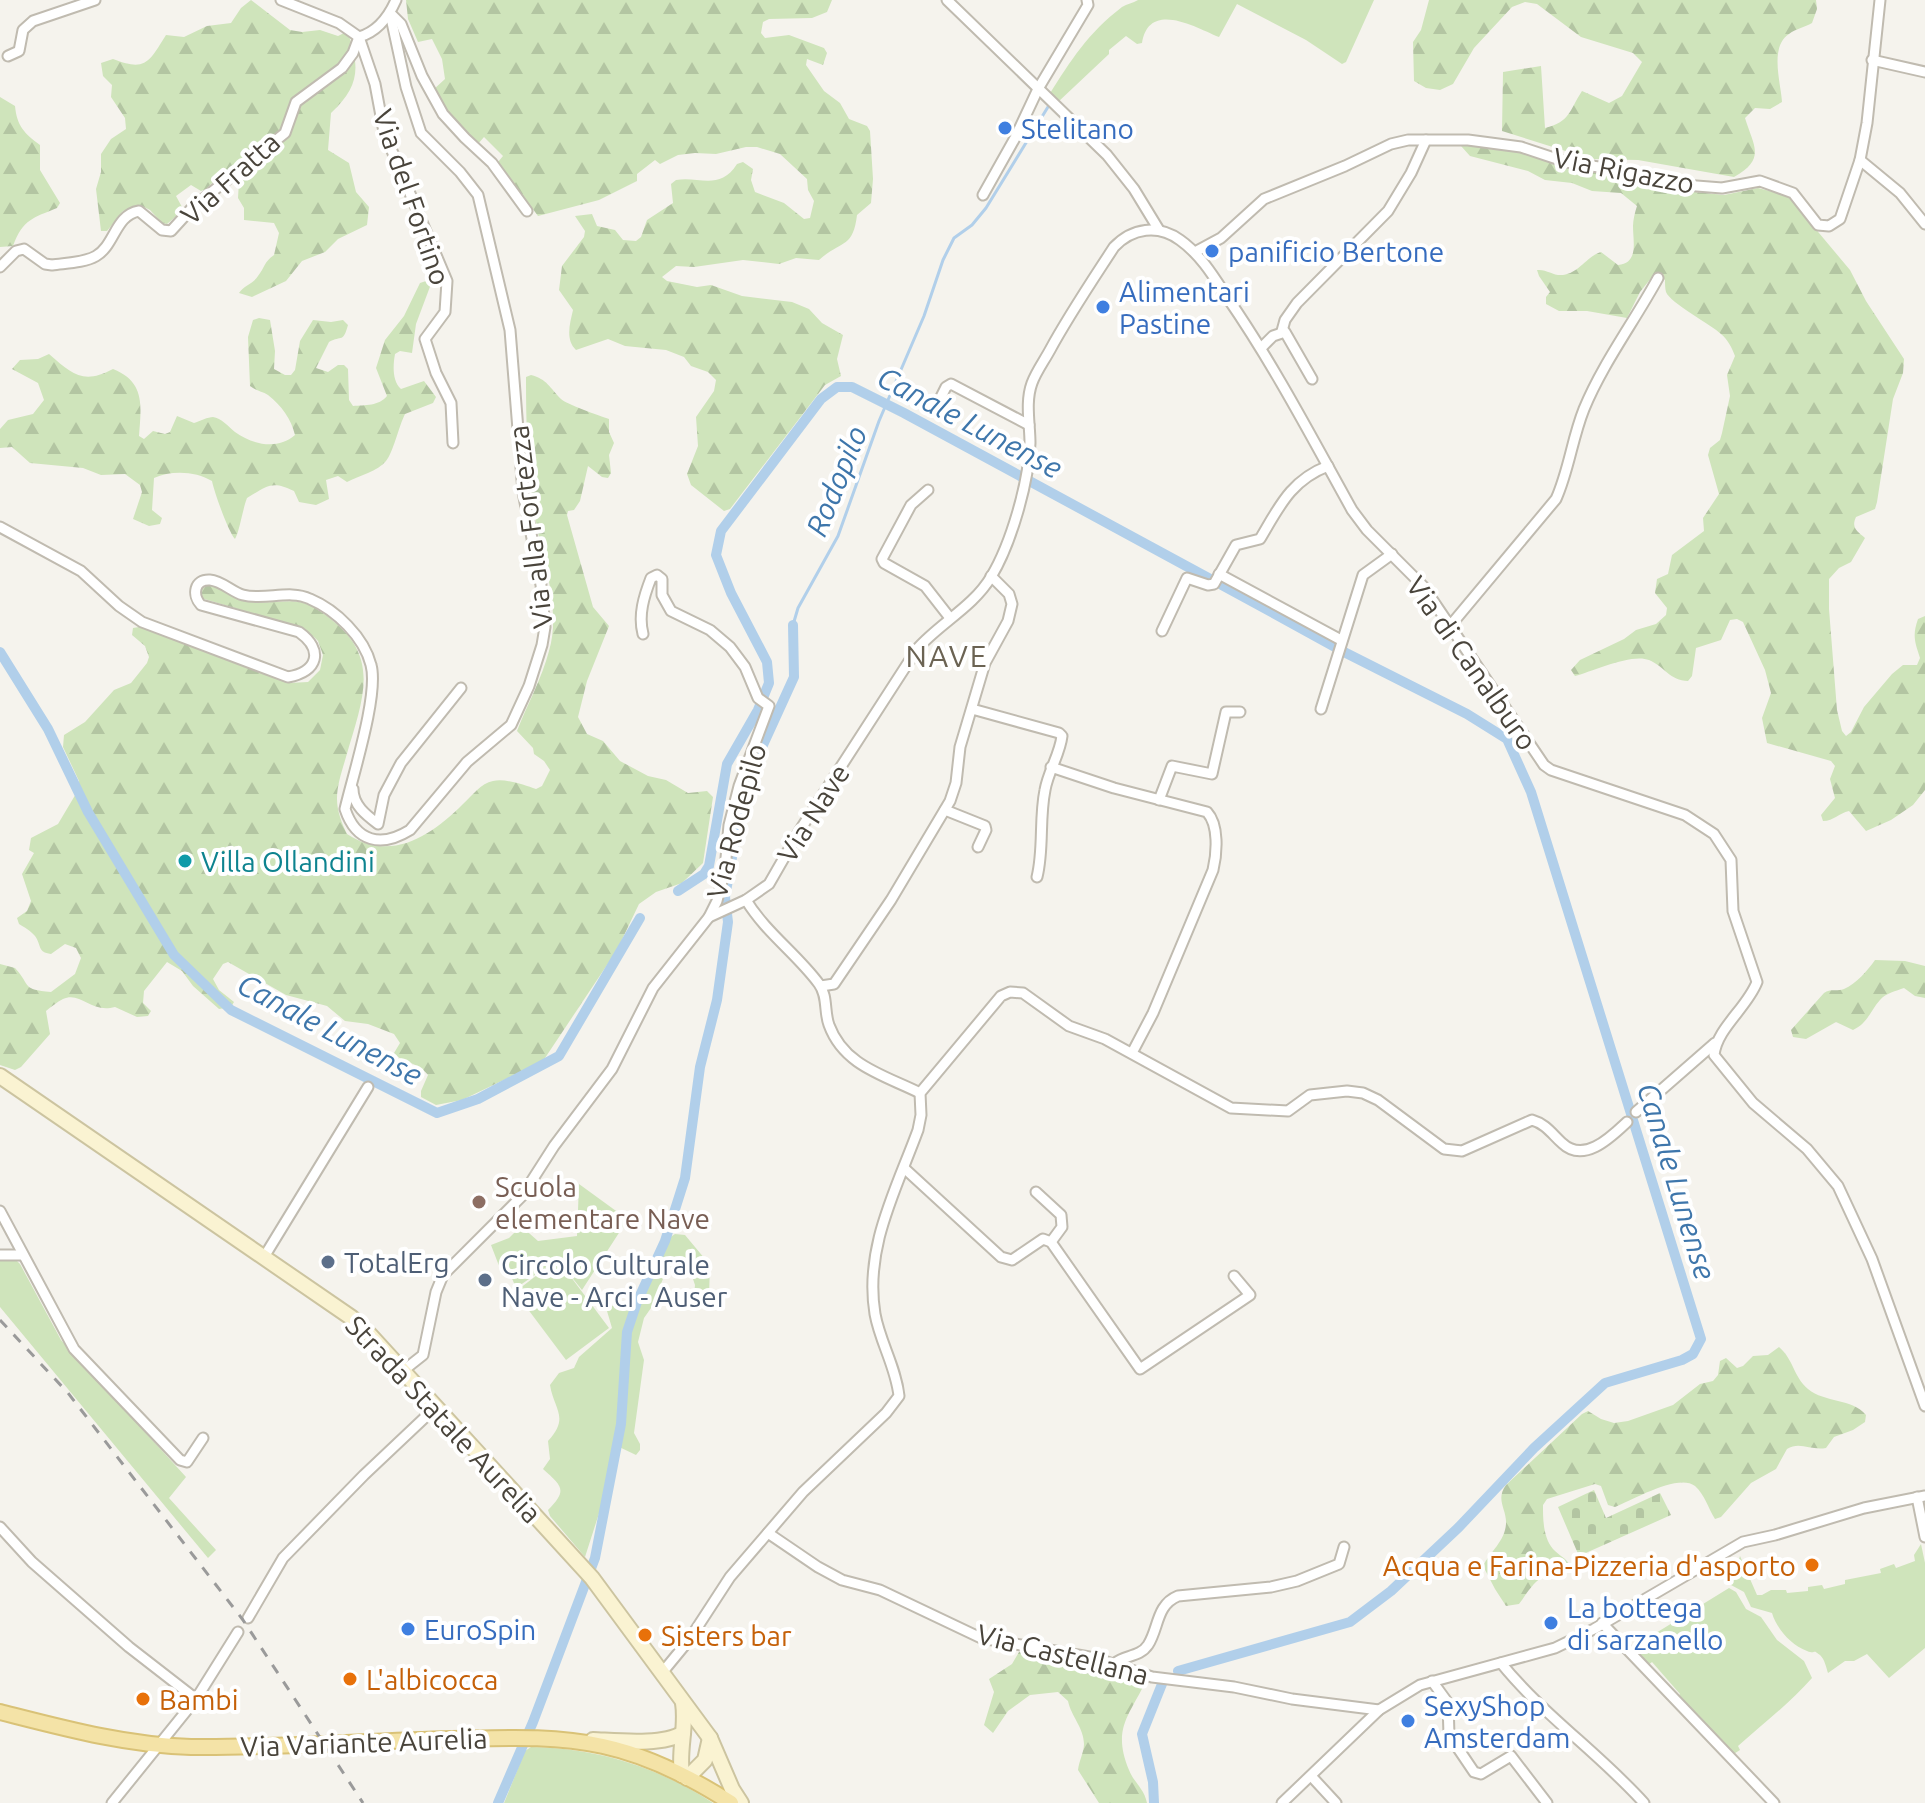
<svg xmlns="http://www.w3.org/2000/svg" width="1925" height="1803" font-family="Ubuntu,sans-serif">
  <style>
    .green { fill: #cfe4bb }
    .forest { fill: url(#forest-firs) }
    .cemetery { fill: url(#cemetery-stones) }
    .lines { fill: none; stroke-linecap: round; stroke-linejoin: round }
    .stream { stroke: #b1cfea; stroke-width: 3 }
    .canal { stroke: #b1cfea; stroke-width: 10 }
    .street-casing { stroke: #c0bbb0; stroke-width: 13 }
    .secondary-casing { stroke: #ccc4a0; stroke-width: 18 }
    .primary-casing { stroke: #d9c277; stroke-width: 18 }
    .street { stroke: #fff; stroke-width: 9 }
    .secondary { stroke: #faf3d2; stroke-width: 14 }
    .primary { stroke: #f4e3a7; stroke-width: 14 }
    .rail { stroke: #9a9a9a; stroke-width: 3; stroke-dasharray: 10 10; stroke-linecap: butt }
    .shop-dot { fill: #3f7fe0; stroke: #fff; stroke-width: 3 }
    .culture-dot { fill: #0f9aa8; stroke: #fff; stroke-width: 3 }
    .education-dot { fill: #8d6e63; stroke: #fff; stroke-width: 3 }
    .service-dot { fill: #5c6f8a; stroke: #fff; stroke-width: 3 }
    .food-dot { fill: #e8710a; stroke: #fff; stroke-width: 3 }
    .labels { text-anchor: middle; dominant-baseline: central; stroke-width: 8; stroke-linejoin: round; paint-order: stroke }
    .shop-label { font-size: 28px; fill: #366cbe; stroke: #fff; text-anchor: start }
    .street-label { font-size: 28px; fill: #49443b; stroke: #fff }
    .culture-label { font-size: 28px; fill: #0d838f; stroke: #fff; text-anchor: start }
    .education-label { font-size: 28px; fill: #785e54; stroke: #fff; text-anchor: start }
    .service-label { font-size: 28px; fill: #4e5e75; stroke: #fff; text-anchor: start }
    .food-label { font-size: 28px; fill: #c56008; stroke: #fff; text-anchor: start }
    .water-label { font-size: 30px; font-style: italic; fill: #3e76ab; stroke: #fff }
    .neighbourhood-label { font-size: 30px; letter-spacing: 2px; fill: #6b6353; stroke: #fff }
  </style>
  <defs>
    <pattern id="forest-firs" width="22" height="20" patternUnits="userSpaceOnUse" patternTransform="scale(2)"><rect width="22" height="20" fill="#cfe4bb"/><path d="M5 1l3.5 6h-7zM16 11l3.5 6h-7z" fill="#b3c5a2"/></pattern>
    <pattern id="cemetery-stones" width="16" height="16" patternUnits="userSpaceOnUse" patternTransform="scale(2)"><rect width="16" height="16" fill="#cfe4bb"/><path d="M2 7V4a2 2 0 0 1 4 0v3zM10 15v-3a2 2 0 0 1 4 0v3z" fill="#b3c5a2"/></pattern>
  </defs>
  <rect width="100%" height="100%" fill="#f5f3ed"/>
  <g class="green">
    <path d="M1138 0H1374L1346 62 1342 64 1306 40 1237 4 1219 37C1195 27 1149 0 1142 43L1137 44 1126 36 1109 50V54L1057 103 1049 95C1071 60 1088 33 1122 7 1127 4 1133 3 1138 0Z"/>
    <polygon points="579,1184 623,1216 626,1222 582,1290 562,1265 609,1328 566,1360 515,1292 558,1259 516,1288 508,1269 501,1271 491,1245 509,1238 521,1226 538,1241 577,1236"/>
    <path d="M675 1234 685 1235 710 1265 709 1296 704 1300 694 1296 695 1285 693 1279C684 1274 675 1270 665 1274L651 1308 644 1318 638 1342 644 1360 634 1433 640 1444V1450L636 1455 615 1445 602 1504 585 1557 550 1516 548 1510C568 1490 562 1486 543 1469L550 1459 548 1441C570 1417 554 1410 550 1385L559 1373 574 1368 579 1357 612 1328 607 1311 609 1305 633 1310 636 1309 669 1238Z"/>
    <polygon points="6,1259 16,1260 20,1264 61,1340 186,1477 169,1498 216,1550 208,1558 0,1307 0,1261"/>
    <path d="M1921 1544 1925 1563V1648L1889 1678 1867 1654 1854 1661H1845L1828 1673C1826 1667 1825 1660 1820 1655 1811 1648 1817 1655 1807 1651 1790 1645 1776 1627 1772 1613L1751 1607 1744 1592 1731 1585 1740 1556 1757 1595H1762L1771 1590H1786L1787 1593 1808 1591V1587L1822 1585 1824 1589 1845 1584V1580L1881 1573 1880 1569 1894 1564 1896 1568 1915 1561 1914 1555Z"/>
    <path d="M1729 1588 1736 1592 1746 1609 1761 1617 1777 1640 1804 1661 1812 1678C1791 1702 1764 1723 1738 1746L1740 1750 1732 1755 1677 1698 1680 1694 1652 1662 1646 1667 1630 1649Z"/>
    <path d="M531 1747C597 1748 658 1767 713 1803H504L525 1751Z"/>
  </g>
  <g class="forest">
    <path d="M251 0 290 30 302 32 320 30 338 36 344 33 349 36C361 71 357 88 331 113L328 150 349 163 356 192 369 207 367 225 338 239 325 252 302 261 286 281 252 297 239 293C244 285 253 284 258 276 265 267 264 262 274 255L279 233 274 223 244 220V208L238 198 239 181 231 172 225 171 206 189 201 191 191 185 176 196 182 207 181 212 167 224 162 223 150 210 140 205 123 211 107 231H101L96 189 101 172V154L111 139 126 129 125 118 111 97 112 85 103 76 101 63 113 59C146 72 149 62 166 35L184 37 207 26 231 23 241 8Z"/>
    <path d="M406 0H832L827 12 812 18 769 19 763 22 761 33 765 38 789 35 824 48 827 53 823 65 807 59 806 65 824 91 840 103 849 119 867 126 870 131 873 179 871 203 857 215C853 249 841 240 819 260L796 258 779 264 743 260 694 267 676 266 662 277 667 281 697 287 711 285 742 296 792 302 809 309 822 323 843 335 837 359 841 376 825 385 730 509 724 511 691 485 687 474 698 446 696 417 714 391 716 380 708 372 691 366 684 357 666 350 625 346 608 339 576 350C565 340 570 323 573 310L559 290 562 266 584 237 585 231 575 216 592 214 597 226 615 230 623 240 636 241 641 237 647 220 673 203 671 184 676 180C699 176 720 191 737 164L743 162 753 169 751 180 755 192 784 203 804 219 810 218 814 201 808 190 807 179 780 154 757 147H746L716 154 695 153 678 155 660 164 655 160 637 174V181L599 200 538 216 498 162 503 156 484 137 478 144 445 111 433 90 445 79 442 59 432 39 418 42 408 19Z"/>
    <path d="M1429 0H1816L1817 9 1812 23C1805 27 1795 29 1789 34 1769 47 1781 83 1782 102L1770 109 1755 108 1745 118C1753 145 1767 159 1734 177L1638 160 1591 159 1502 131 1503 72 1541 66 1545 128C1570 122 1569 111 1582 91L1609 103 1622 96 1642 62 1633 53 1581 37 1537 4 1525 2 1512 7 1474 48 1453 84 1440 90 1426 88 1414 81 1413 42 1421 30Z"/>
    <path d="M0 97 15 106C17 126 24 133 40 145V170L60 203 57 208C33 218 23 219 13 246L0 247Z"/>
    <path d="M1469 144 1521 152 1562 167 1647 180 1687 191 1724 195 1758 188 1788 196 1850 270 1866 301 1904 359 1903 373 1893 399 1877 502 1875 509 1856 517C1851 528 1857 531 1865 538L1851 562 1839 568 1829 579V609L1837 710 1842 731 1846 736 1851 732 1864 707 1892 674 1903 665H1917L1920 658C1915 642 1912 636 1918 619L1925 616V790L1913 805 1891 820 1866 831 1849 811C1839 813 1834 821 1823 821L1821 815 1835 798 1830 779 1835 766 1831 761 1767 743 1762 718 1771 693 1765 670 1743 622 1737 619 1730 620 1721 640 1696 648 1692 676 1688 681C1670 681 1664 666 1649 660 1632 653 1593 671 1575 676L1571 670 1580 660 1624 639 1636 630 1656 624 1666 615 1667 608 1655 593 1657 579 1668 574 1672 555 1704 531 1703 518 1719 494 1708 455 1710 448 1720 440 1722 433 1730 396 1727 375 1735 356C1732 348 1728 340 1721 334 1712 325 1670 303 1666 292 1665 289 1665 283 1665 280L1656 272 1640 292 1627 318 1587 311H1559L1546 304V297L1550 292 1539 276 1537 270C1547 269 1553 276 1563 275 1579 273 1587 256 1601 252L1618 265C1639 263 1633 242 1633 226 1633 220 1635 212 1637 206L1621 193 1592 191 1572 183 1545 180 1528 171 1470 156 1461 146Z"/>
    <path d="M426 281 431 284 416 324 412 353 400 351 395 354C393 365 392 381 401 389L424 381 436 397 433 403 405 414C399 426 393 453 386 461 378 471 359 476 347 482L338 476 326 480 329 499 316 505 299 502 294 491C272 480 267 486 247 498 243 508 239 533 235 539 229 533 214 492 212 481 196 471 171 470 154 478L152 510 162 518 160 524 149 526 133 519 142 492 140 485 125 474 101 475 83 468 30 463 12 447 0 448V429L8 420 33 414 44 400 38 383 12 369 20 360 38 359 49 354C72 374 83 385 113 369 146 382 141 407 139 436L144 439 153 431 165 434 170 432 177 416 194 423C200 421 208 417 213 417 221 418 229 427 235 432 253 445 278 450 295 435 291 419 282 406 268 395 262 391 256 391 250 386L248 337 253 320 259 318 270 320 275 351 274 369 285 375H291L295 370 300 341 313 320 331 322 343 320 348 325C343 343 342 335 329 342L316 368 328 372 338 365H344L348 369 349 400 353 406C365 405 379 406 387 396L376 368 385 340 404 316 420 283Z"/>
    <path d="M531 375C547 379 550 388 561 399 566 404 600 416 609 419V432L614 443 609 455 611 473 608 478 602 477 588 466 580 501 574 510 568 511 567 515 593 607 609 626 587 681 578 717 587 734 603 741 620 761 648 776 666 780 688 793 707 791 713 797 703 863 682 883 656 892 639 904 617 950 543 1061 462 1100 436 1105 421 1097V1091L428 1075C417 1061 403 1064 394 1053L400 1043 394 1034 368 1024 345 1021 327 1006 286 995 228 962 223 964 213 979 219 990 234 1002 231 1007 219 1009 193 986 182 971 167 962 144 991 143 1003 151 1011 148 1016 137 1017 115 1007C91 1014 81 991 63 999 57 1002 51 1007 46 1011L50 1034 21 1067 15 1070 0 1065V964L15 968C32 987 21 989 51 992L75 974 81 958 76 948 65 944 51 954C37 952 42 946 35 936 31 931 24 927 19 924L17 918 27 911 31 901 22 874 34 853 29 850 31 838 58 824 77 792 79 781 63 747 64 735 85 722 114 690 131 683 147 663 149 657 145 646 132 635 133 628 139 627 289 683 308 682 320 670 323 655 318 641 314 637 298 627 201 598 202 587 210 584C225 592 239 599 255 602 276 604 297 596 315 608 384 651 365 692 346 757 342 771 337 785 337 799 337 811 342 824 347 834 391 863 431 836 463 804 472 796 481 783 493 781 505 778 524 785 536 789L542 786 550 770 544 761 534 754 533 748 517 731C527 705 542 678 549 651 562 607 541 556 534 512 527 468 526 422 526 377Z"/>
    <path d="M1875 960 1905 961 1925 966V998L1915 996 1904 988C1896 991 1886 993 1880 1000 1870 1011 1868 1023 1853 1030L1836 1022 1806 1039 1793 1037 1791 1030 1824 993C1831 988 1835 992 1844 989 1856 984 1868 970 1875 960Z"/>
    <path d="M1779 1347C1794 1360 1793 1376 1808 1389 1825 1403 1852 1398 1866 1415L1865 1422 1853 1430 1834 1437 1826 1448C1811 1451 1800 1441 1787 1449L1776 1469 1751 1483 1721 1517 1715 1519C1708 1508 1705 1495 1695 1486 1678 1473 1633 1500 1615 1507L1608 1505 1601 1486 1595 1484 1547 1499 1543 1505C1543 1519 1543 1537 1553 1549 1559 1556 1566 1557 1571 1567 1563 1574 1555 1571 1546 1575 1534 1580 1526 1595 1519 1604L1506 1606 1495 1589 1483 1566C1490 1552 1505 1541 1506 1524 1507 1509 1495 1500 1506 1485L1582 1414 1588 1411 1601 1419 1614 1423 1628 1421 1673 1405 1700 1384 1713 1381 1718 1375 1720 1361 1726 1358 1737 1368 1743 1366 1753 1356 1768 1355Z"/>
    <path d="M1026 1651 1105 1668 1146 1681C1129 1716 1112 1729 1129 1770 1134 1783 1144 1788 1147 1803H1099L1078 1770C1079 1761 1084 1752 1084 1744 1084 1728 1071 1716 1068 1701L1058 1692 1030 1695 1008 1711 993 1733 984 1725 994 1692 989 1679 1012 1664 1019 1652Z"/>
  </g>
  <polygon class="cemetery" points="1594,1490 1606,1518 1660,1493 1671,1515 1579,1556 1558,1507"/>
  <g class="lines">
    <polyline class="stream" points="793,625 798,608 838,536 879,421 924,316 943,260 954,238 972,225 986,208 1051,102"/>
    <g class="canal">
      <polyline points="0,652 48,729 88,812 174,955 231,1010 437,1113 478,1099 559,1056 640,918"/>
      <polyline points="678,891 704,874 709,866 727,764 758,710 769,683 767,662 731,593 716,555 721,531 821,399 837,387 852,387 904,413 1212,580"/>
      <polyline points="1178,1671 1350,1622 1391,1591 1459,1527 1534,1448 1605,1383 1682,1360 1693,1354 1701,1339 1531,792 1507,739 1467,714 1346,653 1222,585"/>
      <polyline points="498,1803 533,1722 595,1558 621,1424 627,1332 637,1302 665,1241 685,1178 700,1067 717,1000 728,922 725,897 742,801 763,745 794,677 793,625"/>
      <polyline points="1154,1803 1153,1782 1142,1734 1162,1684"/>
    </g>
    <g class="street-casing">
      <g id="street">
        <polyline points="281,0 339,23 359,37"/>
        <polyline points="947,0 1107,155 1134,189 1159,230"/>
        <polyline points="390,13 401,24 422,76 443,114 465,138 492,163 527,211"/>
        <polyline points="359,37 375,84 384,132 447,281 445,312 425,339 436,373 451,403 453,443"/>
        <path d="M359 37C377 32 389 16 396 0"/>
        <polyline points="8,56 19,51 23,30 33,21 95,0"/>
        <polyline points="1872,60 1925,72"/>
        <polyline points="1860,160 1900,193 1925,224"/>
        <polyline points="983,195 1015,138 1038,89 1088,5 1087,0"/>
        <polyline points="1195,252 1221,238 1264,199 1345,166 1391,144 1408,140 1468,140 1521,147 1566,162 1644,174 1684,185 1722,188 1760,181 1793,193 1818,225 1829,226 1840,219 1860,160 1867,123 1880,0"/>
        <path d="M0 267 16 251 24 249 45 264 52 265C65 263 84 263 96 256 115 245 115 215 139 211L162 230 171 231 192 208 285 133 296 102 342 68 353 53 359 37"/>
        <polyline points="1282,331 1285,320 1297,303 1388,211 1411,173 1426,140"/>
        <polyline points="1262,347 1273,336 1285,332 1312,379"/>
        <polyline points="936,407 946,387 951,384 1029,425"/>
        <polyline points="928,490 911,505 882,559 884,563 925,586 950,618"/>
        <path d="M0 527 81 571 119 606 142 622 288 677C318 672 324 650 299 632L201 605C192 595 194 579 210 580 222 581 232 592 243 595 265 601 289 589 310 599 336 610 364 637 371 665 379 694 353 775 345 809 356 842 381 848 410 830L467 762 511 725 529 686 542 645 545 627 541 585 523 492 510 330 478 195 460 172 421 133 406 87 390 13"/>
        <polyline points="1219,574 1341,640"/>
        <path d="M1450 626 1556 499C1569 470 1572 439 1584 409 1603 363 1634 322 1658 278"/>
        <path d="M1162 631 1187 578 1208 585 1214 584 1236 545 1260 539C1279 507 1291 480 1328 466"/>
        <path d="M972 709 1059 733 1062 736C1060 754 1048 772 1045 790 1039 819 1044 849 1037 877"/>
        <polyline points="1321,709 1363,575 1392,554"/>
        <path d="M1051 767 1114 788 1207 812C1219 825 1217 853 1213 870L1153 1013 1132 1053"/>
        <path d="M353 789C353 805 366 815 378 824L384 795 401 763 461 688"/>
        <polyline points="1159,800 1172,766 1212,774 1226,712 1240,712"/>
        <polyline points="945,810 985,826 986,830 978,847"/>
        <path d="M746 900C766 933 797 954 819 984 828 996 824 1012 829 1025 844 1066 884 1075 920 1093"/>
        <path d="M709 917 746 900 769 884 800 830 917 649C940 623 973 607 991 577 1011 544 1029 482 1030 443 1030 424 1025 402 1032 383 1036 372 1044 361 1050 350 1069 315 1092 281 1114 247 1132 228 1158 224 1180 240 1200 254 1214 277 1227 297 1274 365 1312 438 1352 510L1367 530 1423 586 1544 765 1551 770 1685 815 1714 834 1731 860 1733 911 1757 982C1747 1008 1717 1028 1714 1055L1753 1103 1807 1149 1838 1186 1872 1259 1925 1406"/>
        <polyline points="821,986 834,984 891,900 950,801 956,783 960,747 985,663 1008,621 1012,604 1009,594 991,576"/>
        <polyline points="1636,1112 1715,1043"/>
        <polyline points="904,1168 1001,1257 1012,1260 1043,1239 1051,1242 1140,1369 1250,1295 1234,1276"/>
        <polyline points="1036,1192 1061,1215 1062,1227 1051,1242"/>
        <polyline points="0,1211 74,1349 180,1460 187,1462 203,1438"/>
        <polyline points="0,1255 23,1255"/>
        <polyline points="264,1257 368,1087"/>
        <path d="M404 1370 423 1355 436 1292 443 1275 522 1196 554 1146 612 1069 653 988 709 917 717 901 725 869 729 825 739 786 769 706 758 698 745 667 730 647 710 630 671 611 662 595V579L657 575 651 578C644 596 638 615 643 634"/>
        <polyline points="1917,1497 1925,1537"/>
        <polyline points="0,1527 32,1562 129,1647 196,1699"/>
        <polyline points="768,1533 818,1567 842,1580 880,1590 981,1638 1095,1658 1152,1677 1234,1687 1292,1699 1379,1710"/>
        <polyline points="248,1618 283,1558 364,1475 436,1407"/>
        <polyline points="1602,1623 1774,1803"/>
        <path d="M1115 1663C1125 1655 1140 1657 1148 1645 1159 1628 1156 1605 1178 1596L1271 1587 1297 1581 1339 1564 1344 1547"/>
        <path d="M1501 1663C1543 1715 1599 1753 1644 1803"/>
        <path d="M661 1674 689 1640 730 1577 803 1492 886 1413 899 1396C896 1367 880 1342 875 1314 864 1248 896 1190 918 1130L921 1115 920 1093 1001 996 1010 992 1023 993 1069 1026 1105 1039 1231 1108 1288 1111 1310 1095 1347 1091 1363 1093 1378 1100 1444 1149 1462 1151 1532 1120C1546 1124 1552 1134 1562 1143 1584 1164 1611 1137 1627 1122"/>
        <polyline points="1432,1681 1448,1703 1449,1735 1474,1772 1481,1774 1511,1756 1547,1803"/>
        <polyline points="1312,1777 1336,1803"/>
        <polyline points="112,1803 196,1699 238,1632"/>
        <polyline points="1282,1803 1379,1710 1420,1685 1555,1648 1594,1629 1743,1542 1775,1535 1864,1508 1925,1496"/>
      </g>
    </g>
    <g class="secondary-casing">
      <g id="secondary">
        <polyline points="0,1076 352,1318 370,1335 592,1578 710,1738 732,1789 741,1803"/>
        <path d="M593 1740C617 1741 663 1746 683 1733"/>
        <path d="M682 1775C678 1750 687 1728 683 1703"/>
        <polyline points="687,1778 705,1760 710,1738"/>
      </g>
    </g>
    <g class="primary-casing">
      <path id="primary" d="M0 1712C63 1728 125 1745 191 1747 278 1748 365 1741 452 1739 503 1738 553 1735 603 1746 649 1756 692 1778 731 1803"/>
    </g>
    <use href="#street" class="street"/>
    <use href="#secondary" class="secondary"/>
    <use href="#primary" class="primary"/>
    <polyline class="rail" points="0,1320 68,1393 243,1620 363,1803"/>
  </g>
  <g class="shop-dot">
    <circle cx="1005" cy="128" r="8"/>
    <circle cx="1212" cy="251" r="8"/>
    <circle cx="1103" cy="307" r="8"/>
    <circle cx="1551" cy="1623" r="8"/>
    <circle cx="408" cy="1629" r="8"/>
    <circle cx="1408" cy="1721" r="8"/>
  </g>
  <circle class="culture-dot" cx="185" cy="861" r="8"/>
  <circle class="education-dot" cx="479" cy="1202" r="8"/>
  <g class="service-dot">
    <circle cx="328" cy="1262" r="8"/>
    <circle cx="485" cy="1280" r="8"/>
  </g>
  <g class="food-dot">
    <circle cx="1812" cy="1565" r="8"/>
    <circle cx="645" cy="1635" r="8"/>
    <circle cx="350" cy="1679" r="8"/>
    <circle cx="143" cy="1699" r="8"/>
  </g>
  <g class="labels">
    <g class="shop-label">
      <text x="1021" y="128">Stelitano</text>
      <text x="1228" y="251">panificio Bertone</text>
      <text x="1119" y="291">Alimentari<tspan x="1119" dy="32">Pastine</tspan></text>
      <text x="1567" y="1607">La bottega<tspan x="1567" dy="32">di sarzanello</tspan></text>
      <text x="424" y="1629">EuroSpin</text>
      <text x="1424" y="1705">SexyShop<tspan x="1424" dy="32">Amsterdam</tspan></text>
    </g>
    <g class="street-label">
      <text transform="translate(1624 170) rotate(11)">Via Rigazzo</text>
      <text transform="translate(230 178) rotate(-42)">Via Fratta</text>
      <text transform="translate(412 197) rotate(71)">Via del Fortino</text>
      <text transform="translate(530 527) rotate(-97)">Via alla Fortezza</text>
      <text transform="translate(1472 663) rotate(55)">Via di Canalburo</text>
      <text transform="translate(813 813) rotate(-58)">Via Nave</text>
      <text transform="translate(736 821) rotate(-75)">Via Rodepilo</text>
      <text transform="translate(444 1419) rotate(47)">Strada Statale Aurelia</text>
      <text transform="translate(1063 1654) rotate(14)">Via Castellana</text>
      <text transform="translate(364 1742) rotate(-2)">Via Variante Aurelia</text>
    </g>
    <g class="culture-label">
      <text x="201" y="861">Villa Ollandini</text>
    </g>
    <g class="education-label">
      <text x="495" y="1186">Scuola<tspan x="495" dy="32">elementare Nave</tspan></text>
    </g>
    <g class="service-label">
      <text x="344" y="1262">TotalErg</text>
      <text x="501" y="1264">Circolo Culturale<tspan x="501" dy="32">Nave - Arci - Auser</tspan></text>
    </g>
    <g class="food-label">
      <text x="1796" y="1565" text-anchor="end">Acqua e Farina-Pizzeria d'asporto</text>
      <text x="661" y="1635">Sisters bar</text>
      <text x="366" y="1679">L'albicocca</text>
      <text x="159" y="1699">Bambi</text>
    </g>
    <g class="water-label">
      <text transform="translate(970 422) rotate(28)">Canale Lunense</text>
      <text transform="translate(836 481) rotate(-68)">Rodopilo</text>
      <text transform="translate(330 1029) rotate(28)">Canale Lunense</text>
      <text transform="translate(1677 1181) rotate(73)">Canale Lunense</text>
    </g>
    <g class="neighbourhood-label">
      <text x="947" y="656">NAVE</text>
    </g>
  </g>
</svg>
